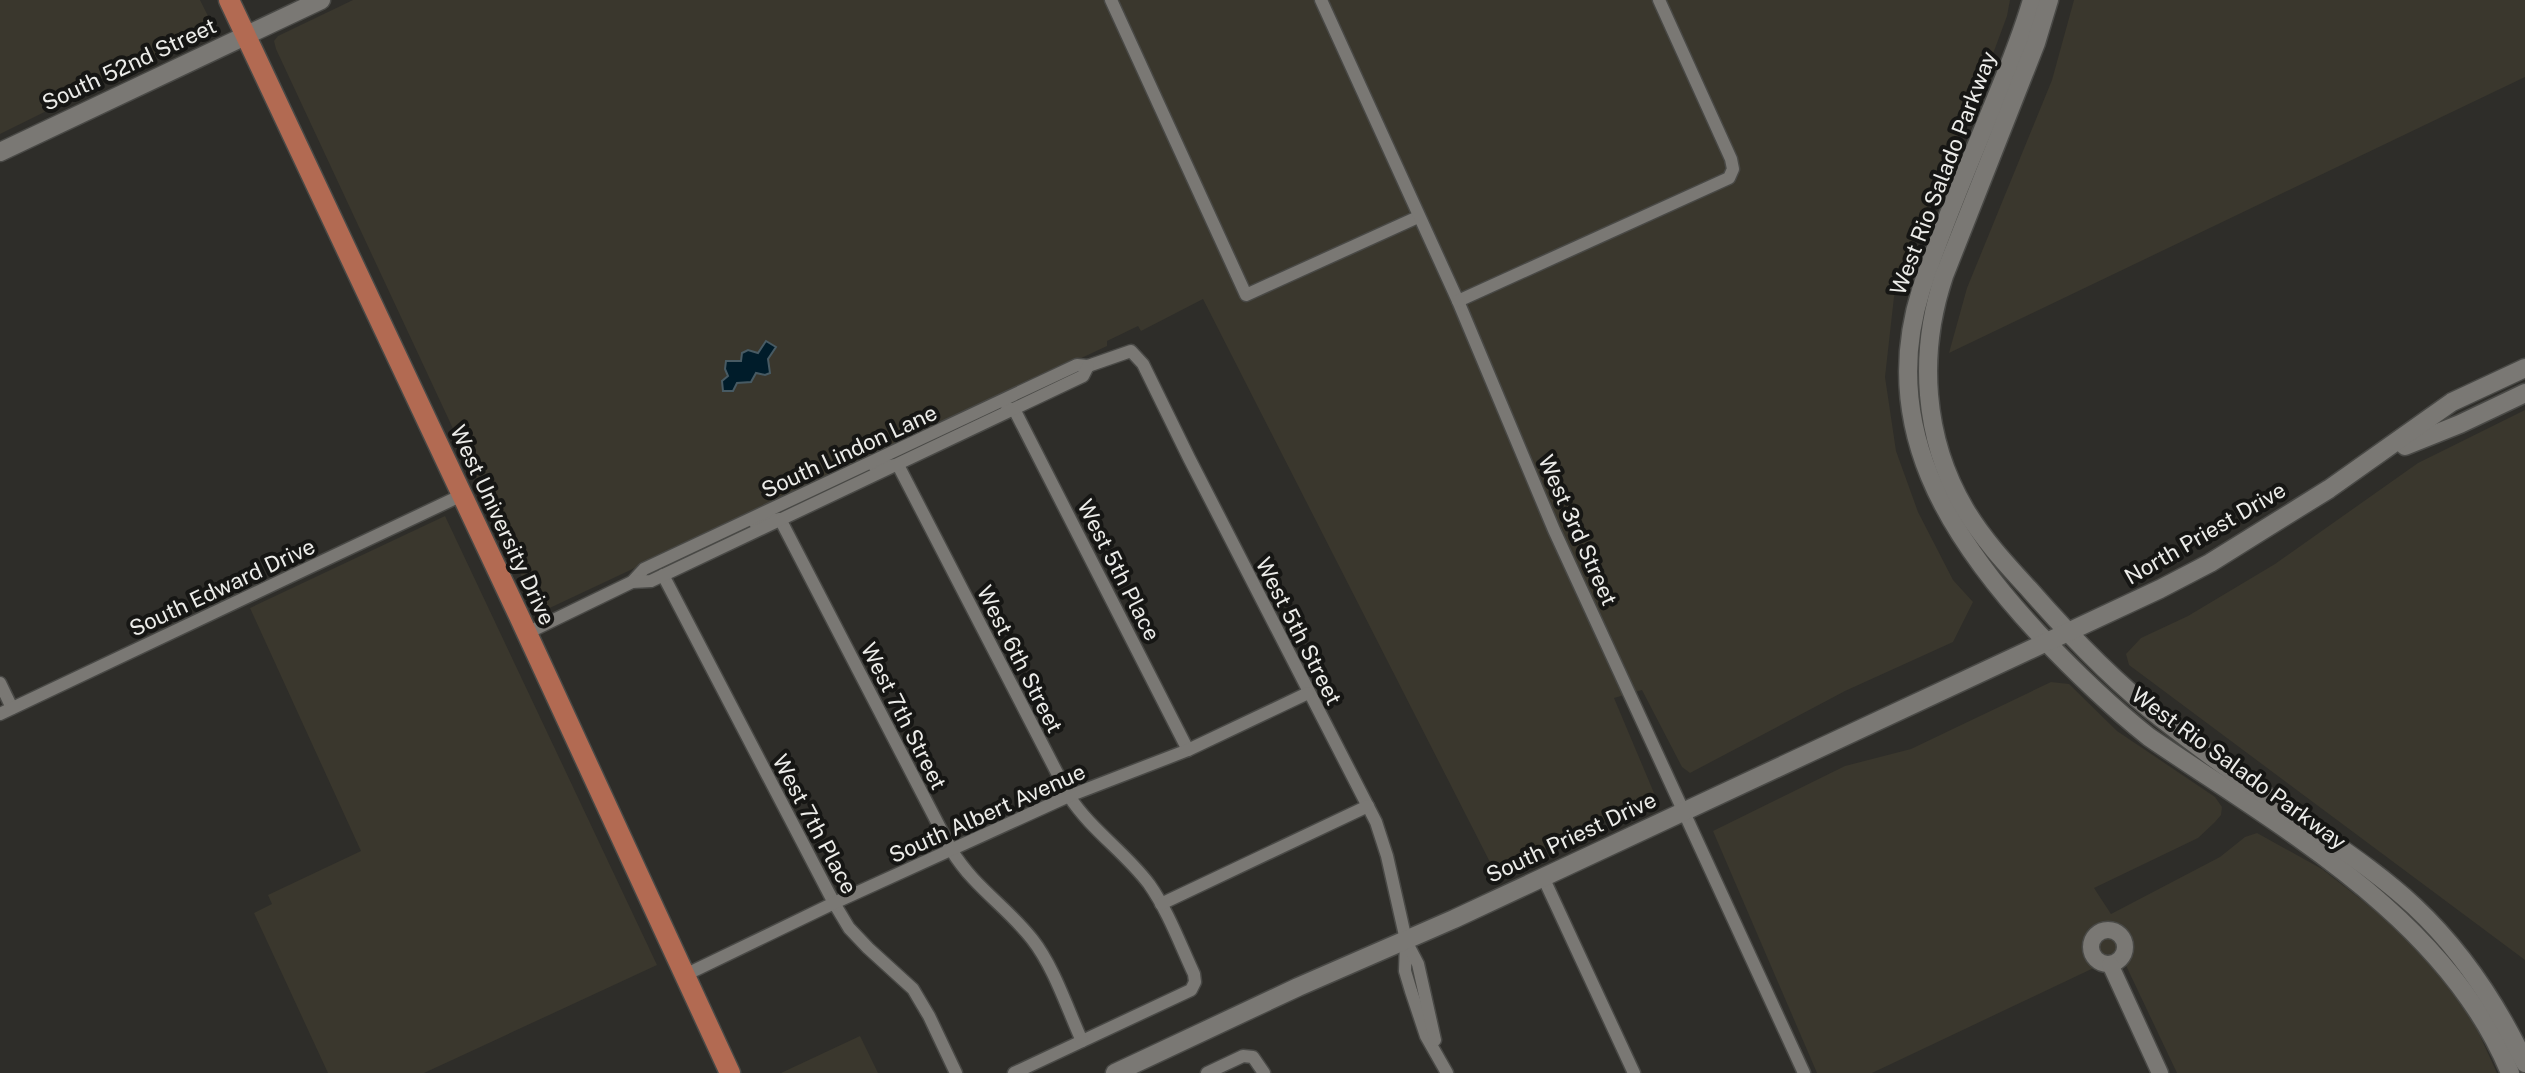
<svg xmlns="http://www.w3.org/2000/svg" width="2525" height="1073" font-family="'Public Sans',sans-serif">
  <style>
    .built { fill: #3a372d }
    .water { fill: #001c2a; stroke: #475a63; stroke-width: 2 }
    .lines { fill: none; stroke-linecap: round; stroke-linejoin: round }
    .minor-casing { stroke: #494946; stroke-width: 15 }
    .tertiary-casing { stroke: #494946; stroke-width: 19 }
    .secondary-casing { stroke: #494946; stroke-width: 21 }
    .primary-casing { stroke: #494946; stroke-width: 23 }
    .minor { stroke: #7a7874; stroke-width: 12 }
    .tertiary { stroke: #7a7874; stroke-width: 16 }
    .secondary { stroke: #7a7874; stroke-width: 18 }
    .primary { stroke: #b26a52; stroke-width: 20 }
    .labels { text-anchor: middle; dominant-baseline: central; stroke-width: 8; stroke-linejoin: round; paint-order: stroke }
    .street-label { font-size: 22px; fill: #ecece9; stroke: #161614 }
  </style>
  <rect width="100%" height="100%" fill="#2e2d29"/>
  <g class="built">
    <polygon points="0,0 200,0 214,28 0,134"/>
    <polygon points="353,0 2010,0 2007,16 1987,70 1903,263 1894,297 1885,377 1896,451 1918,512 1953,580 1973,602 1953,642 1845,691 1690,773 1682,767 1642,690 1614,698 1654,793 1652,799 1495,872 1203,299 1141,331 1138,326 1107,341 1107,346 539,613 276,49 274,41 278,36"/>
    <polygon points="2074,0 2525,0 2525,77 1949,353 1967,288 2052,80"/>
    <polygon points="2525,410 2525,960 2129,665 2126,654 2141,638 2188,616 2275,564 2418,463"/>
    <polygon points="445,516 657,965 424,1073 328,1073 254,913 272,904 268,895 361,851 250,608"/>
    <polygon points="2051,682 2069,684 2117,731 2215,797 2222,807 2221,815 2215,822 2198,838 2094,888 2111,914 2220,857 2245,837 2257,833 2322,869 2381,915 2421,952 2470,1014 2497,1073 2177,1073 2121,955 1872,1073 1817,1073 1713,831 1845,766 1911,749"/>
    <polygon points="860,1036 878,1073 781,1073"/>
  </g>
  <polygon class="water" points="766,341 776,347 768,359 770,373 765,375 756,373 751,382 737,383 733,391 723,391 722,381 728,376 725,369 726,361 741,361 742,353 748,350 758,353"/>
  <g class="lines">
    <g class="minor-casing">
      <g id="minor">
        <polyline points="1111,0 1246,295 1418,217"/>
        <polyline points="1321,0 1458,301 1554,530 1804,1073"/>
        <polyline points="1458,301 1729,178 1733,169 1731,159 1659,0"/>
        <polyline points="1007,409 1014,409 1188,750"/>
        <path d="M875 467 898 465 1069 796C1091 830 1125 852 1149 884 1168 911 1180 944 1194 974L1195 982 1191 990 1014 1073"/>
        <path d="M755 523 780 519 952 851C974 887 1006 906 1032 939 1054 967 1067 1008 1082 1041"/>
        <polyline points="663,575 834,903 849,928 868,948 913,989 929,1016 956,1073"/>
        <polyline points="632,582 644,569 1077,365 1088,366 1131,351 1143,364 1189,458 1376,822 1387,856 1406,940 1405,971 1411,991 1426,1036 1447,1073"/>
        <polyline points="527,633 632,582 651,581 1083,376 1088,366"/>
        <polyline points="0,683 12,708"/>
        <polyline points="0,714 462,495"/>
        <polyline points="1543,877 1634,1073"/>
        <polyline points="1161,904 1368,806"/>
        <polyline points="1407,943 1418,964 1435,1040"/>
        <polyline points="685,975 834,903 1069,796 1188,750 1308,693"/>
        <polyline points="1207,1073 1243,1056 1253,1057 1264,1073"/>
      </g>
    </g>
    <g class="tertiary-casing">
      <g id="tertiary">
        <circle cx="2108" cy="947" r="17"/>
        <polyline points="2110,964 2160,1073"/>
      </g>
    </g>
    <g class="secondary-casing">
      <g id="secondary">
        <path d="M2032 0C2022 35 2008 69 1994 103 1969 164 1942 226 1921 290 1878 426 1948 536 2038 633 2073 670 2109 705 2149 737 2280 827 2447 918 2510 1073"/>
        <path d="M2049 0 2036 43 1944 276C1918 353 1923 438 1965 509 1982 538 2006 564 2029 589 2070 636 2113 681 2162 719 2213 759 2266 796 2319 833 2352 856 2385 879 2414 906 2461 950 2498 1006 2525 1063"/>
        <polyline points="0,152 321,0"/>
        <polyline points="2405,446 2460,424 2525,393"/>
        <polyline points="1115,1073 1298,987 1454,919 2160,589 2210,563 2329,489 2452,402 2525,368"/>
      </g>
    </g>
    <g class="primary-casing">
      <polyline id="primary" points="229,0 519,616 730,1073"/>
    </g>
    <use href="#minor" class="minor"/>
    <use href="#tertiary" class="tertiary"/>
    <use href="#secondary" class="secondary"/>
    <use href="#primary" class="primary"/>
  </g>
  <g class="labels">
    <g class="street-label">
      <text transform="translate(129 64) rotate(-25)">South 52nd Street</text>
      <text transform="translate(1943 173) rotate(-69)">West Rio Salado Parkway</text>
      <text transform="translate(849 451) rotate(-25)">South Lindon Lane</text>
      <text transform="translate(503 525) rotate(65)">West University Drive</text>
      <text transform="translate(1578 530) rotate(66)">West 3rd Street</text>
      <text transform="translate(2205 533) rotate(-30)">North Priest Drive</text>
      <text transform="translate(1119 570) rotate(63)">West 5th Place</text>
      <text transform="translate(222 587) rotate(-25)">South Edward Drive</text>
      <text transform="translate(1299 631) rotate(63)">West 5th Street</text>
      <text transform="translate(1020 659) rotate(63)">West 6th Street</text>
      <text transform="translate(904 716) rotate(63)">West 7th Street</text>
      <text transform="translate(2239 768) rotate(36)">West Rio Salado Parkway</text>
      <text transform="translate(987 813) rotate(-24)">South Albert Avenue</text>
      <text transform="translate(815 824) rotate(62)">West 7th Place</text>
      <text transform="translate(1571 837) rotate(-25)">South Priest Drive</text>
    </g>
  </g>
</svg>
